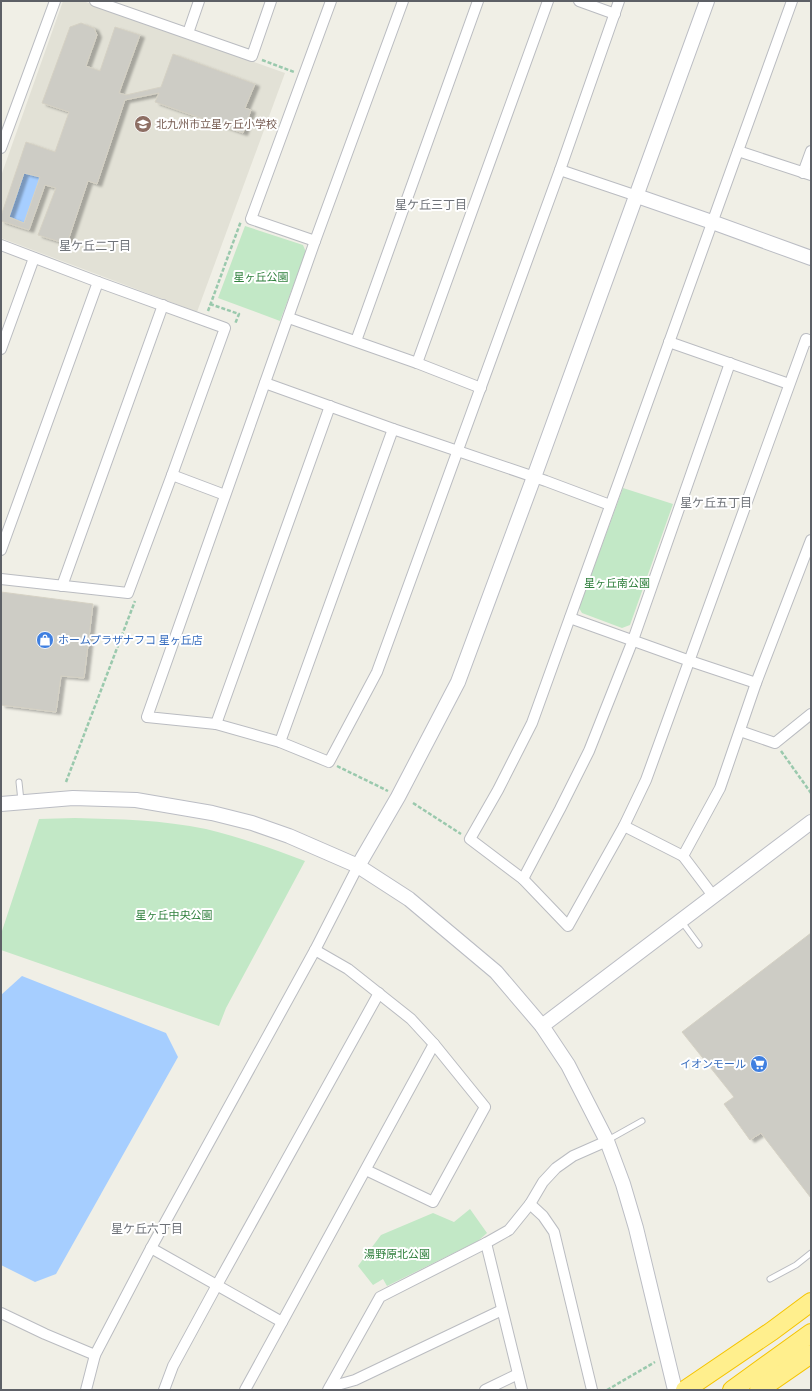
<svg xmlns="http://www.w3.org/2000/svg" width="812" height="1391" font-family="'Nunito Sans','Noto Sans JP',sans-serif">
  <style>
    .education { fill: #e2e1d6 }
    .green { fill: #c2e8c6 }
    .water { fill: #a6ceff }
    .building { fill: #cdccc5; stroke: #d5d1c4; fill-rule: evenodd; filter: url(#shadow) }
    .lines { fill: none; stroke-linecap: round; stroke-linejoin: round }
    .lane-casing { stroke: #babcc1; stroke-width: 7 }
    .street-casing { stroke: #babcc1; stroke-width: 12 }
    .secondary-casing { stroke: #bbbdc4; stroke-width: 16 }
    .highway-casing { stroke: #f5c400; stroke-width: 20 }
    .path { stroke: #9ac9ad; stroke-width: 2.5; stroke-dasharray: 4 2; stroke-linecap: butt }
    .lane { stroke: #fff; stroke-width: 5 }
    .street { stroke: #fff; stroke-width: 10 }
    .secondary { stroke: #fff; stroke-width: 14 }
    .highway { stroke: #ffef8d; stroke-width: 18 }
    .labels { text-anchor: middle; dominant-baseline: central; stroke-width: 4; stroke-linejoin: round; paint-order: stroke }
    .education-label { font-size: 11px; fill: #785e54; stroke: #fff; text-anchor: start }
    .park-label { font-size: 11px; fill: #31813e; stroke: #fff }
    .shop-label { font-size: 11px; fill: #366cbe; stroke: #fff; text-anchor: start }
    .neighbourhood-label { font-size: 12px; fill: #6e7278; stroke: #fff }
  </style>
  <defs>
    <filter id="shadow"><feDropShadow dx="4.5" dy="2.5" stdDeviation="1" flood-color="#0004"/></filter>
  </defs>
  <rect width="100%" height="100%" fill="#f0efe6"/>
  <polygon class="education" points="63,1 83,1 285,73 197,312 1,238 1,176"/>
  <g class="green">
    <polygon points="245,226 303,245 306,252 280,321 218,298"/>
    <polygon points="623,488 673,504 630,625 622,628 582,613 579,608"/>
    <path d="M75 818C119 819 163 820 206 829 240 837 272 849 305 861L226 1008 219 1026 1 950V934L39 819Z"/>
    <polygon points="470,1209 487,1233 478,1241 387,1286 383,1279 373,1285 358,1266 381,1235 433,1213 454,1222"/>
  </g>
  <g class="water">
    <polygon points="24,173 40,177 24,223 9,217"/>
    <polygon points="22,976 166,1033 178,1057 56,1274 35,1282 1,1265 1,995"/>
  </g>
  <g class="building">
    <path d="M81 23 94 28 97 35 86 66 100 71 115 27 140 35 119 93 126 95 161 87 173 54 255 84 245 108 251 110 243 133 155 102 159 93 125 100 97 184 88 181 67 244 38 235 56 188 45 185 29 230 1 221V216L26 142 55 152 69 112 42 103 70 27ZM24 173 40 177 24 223 9 217Z"/>
    <polygon points="1,592 93,604 84,678 61,676 56,712 1,705"/>
    <polygon points="811,933 811,1198 761,1133 750,1140 724,1104 734,1097 682,1032"/>
  </g>
  <g class="lines">
    <g class="lane-casing">
      <g id="lane">
        <polyline points="19,782 21,801"/>
        <polyline points="682,922 699,945"/>
        <polyline points="608,1140 642,1121"/>
        <polyline points="770,1279 796,1265 811,1253"/>
      </g>
    </g>
    <g class="street-casing">
      <g id="street">
        <polyline points="95,1 252,56 271,1"/>
        <polyline points="403,1 315,241 147,717 216,724 280,742 329,762 377,672 560,170 619,1"/>
        <polyline points="579,1 615,14"/>
        <polyline points="792,1 532,723 498,790 470,839 523,879 568,926 624,826 646,780 806,339 811,341"/>
        <polyline points="188,33 199,1"/>
        <polyline points="1,148 55,1"/>
        <polyline points="738,151 811,175"/>
        <polyline points="560,170 637,196"/>
        <polyline points="803,173 811,151"/>
        <polyline points="315,241 251,219 331,1"/>
        <polyline points="1,245 98,282 225,328 172,475 128,593 1,579"/>
        <polyline points="289,318 417,363 481,388"/>
        <polyline points="356,341 478,1"/>
        <polyline points="669,342 789,384"/>
        <polyline points="1,349 34,258"/>
        <polyline points="417,363 548,1"/>
        <polyline points="265,383 393,429 546,481 610,505"/>
        <polyline points="172,475 225,495"/>
        <polyline points="1,550 98,282"/>
        <polyline points="62,586 163,305"/>
        <polyline points="570,618 690,661 756,683"/>
        <polyline points="216,724 330,406"/>
        <polyline points="740,731 775,743 811,714"/>
        <polyline points="280,742 393,429"/>
        <polyline points="624,826 683,856 714,897"/>
        <polyline points="683,856 720,788 756,683 811,540"/>
        <polyline points="523,879 560,809 589,751 633,640 730,363"/>
        <polyline points="315,950 348,969 411,1019 434,1044 485,1107 433,1202 366,1170"/>
        <polyline points="530,1204 543,1216 554,1232 592,1390"/>
        <polyline points="486,1243 522,1390"/>
        <polyline points="151,1248 282,1322"/>
        <polyline points="1,1313 45,1334 95,1355"/>
        <polyline points="330,1387 355,1380 502,1310"/>
        <polyline points="86,1390 95,1355 151,1248 315,950 358,866"/>
        <polyline points="164,1390 173,1366 217,1285 379,993"/>
        <polyline points="245,1390 434,1044"/>
        <polyline points="328,1390 380,1297 486,1243 509,1230 530,1204 543,1182 556,1168 573,1156 607,1141"/>
        <polyline points="485,1390 518,1374"/>
      </g>
    </g>
    <g class="secondary-casing">
      <g id="secondary">
        <polyline points="637,196 712,222 811,258"/>
        <polyline points="1,804 73,798 136,800 212,813 252,823 289,836 358,866 409,899 496,972 542,1026 568,1065 607,1141 623,1184 636,1228 675,1390"/>
        <polyline points="358,866 398,797 458,682 534,477 707,1"/>
        <polyline points="542,1026 811,822"/>
      </g>
    </g>
    <g class="highway-casing">
      <g id="highway">
        <polyline points="685,1390 772,1331 811,1302"/>
        <polyline points="732,1390 811,1333"/>
        <polyline points="759,1390 811,1354"/>
      </g>
    </g>
    <g class="path">
      <polyline points="262,60 294,72"/>
      <polyline points="210,304 239,314 235,324"/>
      <polyline points="208,311 241,221"/>
      <polyline points="781,751 811,793"/>
      <polyline points="337,766 388,791"/>
      <polyline points="66,782 135,601"/>
      <polyline points="413,803 461,834"/>
      <polyline points="607,1390 655,1362"/>
    </g>
    <use href="#lane" class="lane"/>
    <use href="#street" class="street"/>
    <use href="#secondary" class="secondary"/>
    <use href="#highway" class="highway"/>
  </g>
  <defs>
    <g id="school-disc" transform="scale(0.9)"><circle r="9.5" fill="#8d6e63" stroke="#fff"/><path d="M0-5L7-2L0 1L-7-2ZM-4 1L0 2.5L4 1V4Q0 6-4 4Z" fill="#fff"/></g>
    <g id="shop-disc" transform="scale(0.9)"><circle r="9.5" fill="#3f7fe0" stroke="#fff"/><path d="M-5-2.5h2.3a2.7 3.5 0 0 1 5.4 0H5L5.5 6h-11ZM-1.5-2.5h3a1.5 2.3 0 0 0-3 0Z" fill="#fff"/></g>
    <g id="supermarket-disc" transform="scale(0.9)"><circle r="9.5" fill="#3f7fe0" stroke="#fff"/><path d="M-6-5.5h2.5l.6 2H6L4.5 2H-2.5L-4.4-4H-6ZM-1.5 3.2a1.3 1.3 0 1 0 .1 0ZM3 3.2a1.3 1.3 0 1 0 .1 0Z" fill="#fff"/></g>
  </defs>
  <g fill-rule="evenodd">
    <use href="#school-disc" x="143" y="124"/>
    <use href="#shop-disc" x="45" y="640"/>
    <use href="#supermarket-disc" x="759" y="1064"/>
  </g>
  <g class="labels">
    <g class="education-label">
      <text x="156" y="124">北九州市立星ヶ丘小学校</text>
    </g>
    <g class="park-label">
      <text x="261" y="277">星ヶ丘公園</text>
      <text x="617" y="583">星ヶ丘南公園</text>
      <text x="174" y="915">星ヶ丘中央公園</text>
      <text x="397" y="1254">湯野原北公園</text>
    </g>
    <g class="shop-label">
      <text x="58" y="640">ホームプラザナフコ 星ヶ丘店</text>
      <text x="746" y="1064" text-anchor="end">イオンモール</text>
    </g>
    <g class="neighbourhood-label">
      <text x="431" y="205">星ケ丘三丁目</text>
      <text x="95" y="246">星ケ丘二丁目</text>
      <text x="716" y="503">星ケ丘五丁目</text>
      <text x="147" y="1229">星ケ丘六丁目</text>
    </g>
  </g>
  <rect width="812" height="1391" fill="none" stroke="#5d6066" stroke-width="4"/>
</svg>
